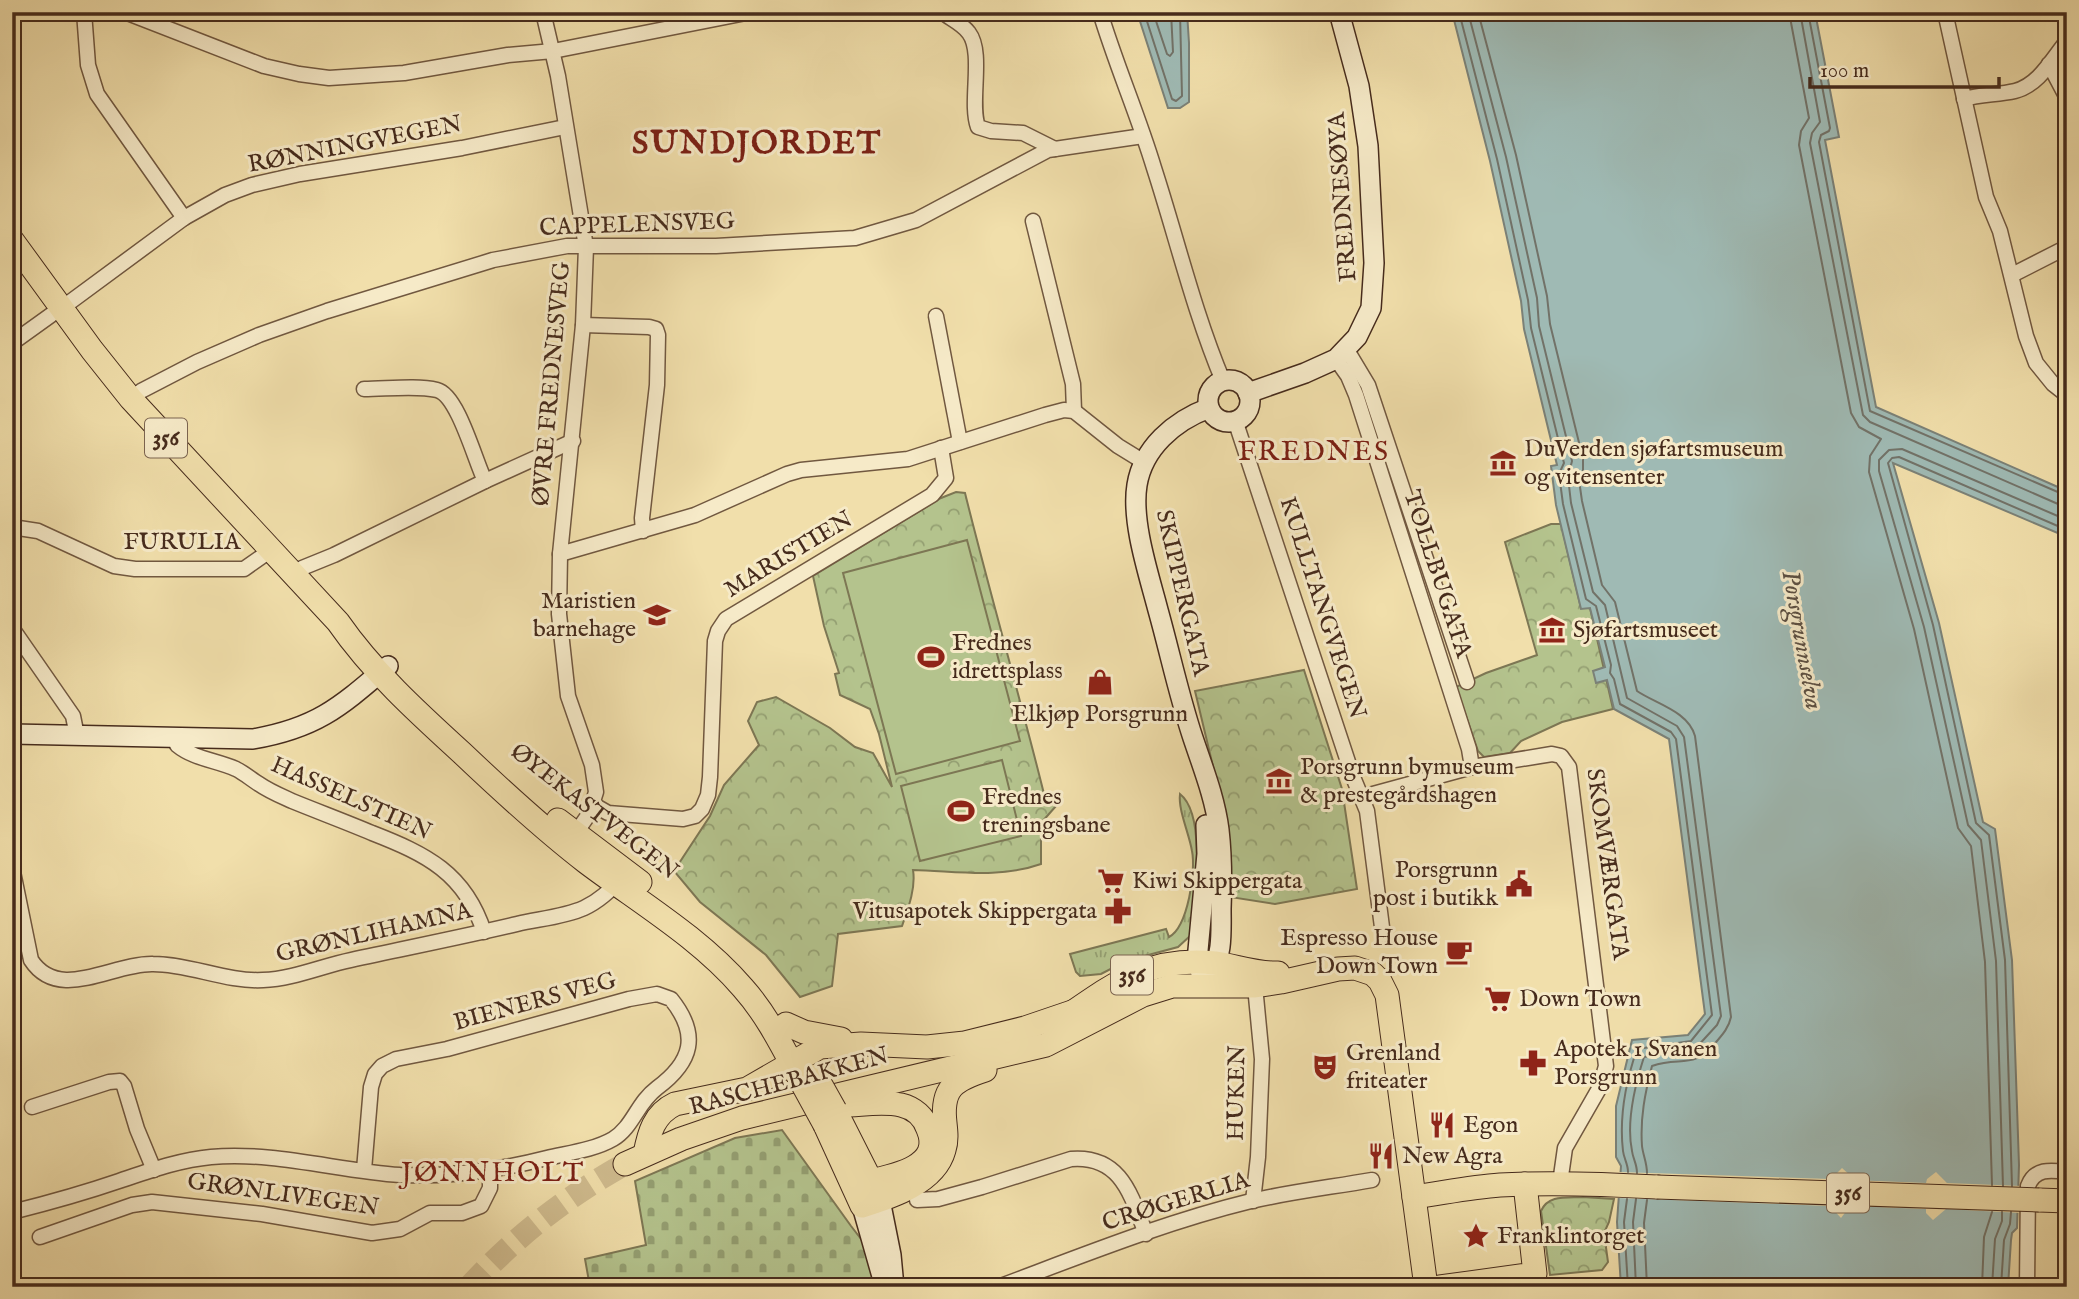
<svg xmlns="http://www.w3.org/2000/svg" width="2079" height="1299" font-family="'IM FELL English',serif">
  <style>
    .grass { fill: url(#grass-tufts); stroke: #7d7754; stroke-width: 2 }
    .forest { fill: url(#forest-crowns); stroke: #7d7754; stroke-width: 2 }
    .cemetery { fill: url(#cemetery-stones); stroke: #7d7754; stroke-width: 2 }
    .pitch { fill: #b4c38d; stroke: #7d7754; stroke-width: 2 }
    .water { fill: #9fbab4; stroke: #7b8177; stroke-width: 2 }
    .pier { fill: #f1dfab }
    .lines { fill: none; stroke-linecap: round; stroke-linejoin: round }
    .shore { stroke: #727268; stroke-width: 2 }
    .primary-tunnel { stroke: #cfbb8e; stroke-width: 23; stroke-dasharray: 23 11; stroke-linecap: butt }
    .street-casing { stroke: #715840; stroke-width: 17 }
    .secondary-casing { stroke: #462b1c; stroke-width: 22 }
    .primary-casing { stroke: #462b1c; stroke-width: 25 }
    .street { stroke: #f6eac8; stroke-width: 14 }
    .secondary { stroke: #f6eac8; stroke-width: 19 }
    .primary { stroke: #f1dfab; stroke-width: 23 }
    .primary-bridge-casing { stroke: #462b1c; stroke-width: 25; stroke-linecap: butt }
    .primary-bridge { stroke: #f1dfab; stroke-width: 23 }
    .labels { text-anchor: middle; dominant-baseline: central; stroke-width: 6; stroke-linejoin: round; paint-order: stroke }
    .shield { fill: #f6eac8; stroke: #7b6450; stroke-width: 2 }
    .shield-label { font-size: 23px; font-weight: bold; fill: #462b1c }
    .street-label { font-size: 24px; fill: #462b1c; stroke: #f6eac8 }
    .poi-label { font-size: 24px; fill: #462b1c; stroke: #f6eac8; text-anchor: start }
    .water-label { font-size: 26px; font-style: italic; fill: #5c4f42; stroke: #f6eac8 }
    .quarter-label { font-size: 28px; letter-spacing: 2px; fill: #7a1f14; stroke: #f6eac8 }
    .district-label { font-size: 32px; font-weight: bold; letter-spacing: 2px; fill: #7a1f14; stroke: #f6eac8 }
  </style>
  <defs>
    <pattern id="grass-tufts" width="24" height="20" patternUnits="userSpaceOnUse" patternTransform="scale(1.75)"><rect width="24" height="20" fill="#b4c38d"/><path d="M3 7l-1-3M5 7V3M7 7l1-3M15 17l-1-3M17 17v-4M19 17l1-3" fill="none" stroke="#949f72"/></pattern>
    <pattern id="forest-crowns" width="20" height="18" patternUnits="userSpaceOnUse" patternTransform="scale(1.75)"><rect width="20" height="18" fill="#b4c38d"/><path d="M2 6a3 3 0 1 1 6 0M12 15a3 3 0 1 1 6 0" fill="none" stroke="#949f72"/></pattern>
    <pattern id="cemetery-stones" width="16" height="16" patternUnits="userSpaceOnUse" patternTransform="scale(1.75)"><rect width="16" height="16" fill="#b4c38d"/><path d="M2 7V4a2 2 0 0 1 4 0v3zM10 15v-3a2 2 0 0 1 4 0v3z" fill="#949f72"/></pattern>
  </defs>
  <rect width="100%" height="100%" fill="#f1dfab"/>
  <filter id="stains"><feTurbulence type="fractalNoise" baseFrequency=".00286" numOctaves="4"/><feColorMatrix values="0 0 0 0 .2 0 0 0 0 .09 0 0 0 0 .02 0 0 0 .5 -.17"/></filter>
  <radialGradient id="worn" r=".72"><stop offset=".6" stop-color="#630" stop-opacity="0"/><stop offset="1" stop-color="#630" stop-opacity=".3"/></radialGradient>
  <path class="grass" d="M1180 794C1208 816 1193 903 1190 936L1178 947 1126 961 1101 974 1080 976 1076 972 1070 954 1166 929 1169 937C1188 927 1196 871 1192 851 1189 833 1178 810 1180 794Z"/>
  <g class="forest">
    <path d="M956 492 965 493C990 594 1019 693 1044 794L1056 806 1041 823V864C998 879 957 871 913 870 916 888 908 909 902 926L838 934 832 986 800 997 766 955 700 902 674 871 710 816 724 785 759 745 748 721 757 702 776 697 830 728 855 747 873 753 892 787 879 734 870 709 840 695 835 674 839 673 824 626 813 576 941 498Z"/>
    <polygon points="1551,524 1561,524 1581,608 1590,608 1613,709 1562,722 1521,741 1510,753 1484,757 1478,751 1456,687 1486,673 1537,655 1505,542"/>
    <polygon points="1304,670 1342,789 1357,889 1275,904 1230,897 1222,804 1195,691"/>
    <path d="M1583 1197 1614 1199 1609 1222 1604 1233 1608 1262 1602 1270 1550 1275 1541 1211C1548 1194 1568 1198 1583 1197Z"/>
  </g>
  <polygon class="cemetery" points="782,1130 851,1226 881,1265 887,1287 590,1287 585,1259 646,1245 635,1181 735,1138"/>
  <g class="pitch">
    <polygon points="967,540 1020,741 896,774 843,573"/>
    <polygon points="1002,760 1021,836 920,861 901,786"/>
  </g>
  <g class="water">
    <polygon points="1137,12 1187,12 1189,43 1189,102 1180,108 1168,108"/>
    <polygon points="1452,12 1815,12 1839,137 1825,140 1876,407 2067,491 2067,537 1893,463 1939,623 1983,822 1995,829 2012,960 2019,1165 2017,1228 2012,1233 2011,1240 2008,1287 1621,1287 1617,1222 1621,1166 1616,1157 1616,1106 1632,1040 1688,1035 1705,1014 1669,739 1614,709 1607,680 1596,683 1593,671 1605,667 1590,608 1581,609 1556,505 1551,466 1557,465 1524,329 1521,301 1490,161"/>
  </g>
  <polygon class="pier" points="1842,1168 1851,1176 1851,1180 1926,1183 1927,1179 1936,1172 1947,1183 2022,1186 2021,1213 1946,1209 1933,1220 1926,1213 1926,1209 1850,1206 1841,1218 1830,1206 1617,1198 1618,1172 1831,1179"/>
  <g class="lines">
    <g class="shore">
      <polyline points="1144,12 1172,99 1176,101 1182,96 1180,12"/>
      <polyline points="1153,12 1167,54 1170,56 1173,52 1171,12"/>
      <path d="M1459 12 1497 159 1528 300 1531 328 1564 463 1559 474 1563 504 1586 599 1596 606 1611 665 1610 673 1614 679 1620 704 1671 732 1676 739 1712 1015 1691 1041 1637 1049C1626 1081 1619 1117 1623 1151 1624 1159 1628 1164 1628 1172"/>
      <path d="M1468 12 1506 157 1537 298 1539 326 1572 461 1568 477 1571 503 1593 592 1605 605 1627 698 1677 726 1684 737 1721 1016 1717 1025 1695 1049 1644 1057C1635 1085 1626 1122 1632 1151 1633 1159 1637 1164 1637 1173"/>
      <path d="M1478 12 1516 155 1547 296 1550 324 1583 459V470L1579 480 1582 501 1602 585 1615 602 1637 691C1656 704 1688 711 1695 736L1731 1017C1729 1027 1723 1034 1717 1041 1692 1072 1681 1055 1652 1066 1645 1093 1640 1118 1642 1146 1643 1155 1647 1163 1647 1173"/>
      <polyline points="1789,12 1809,118 1801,131 1799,145 1851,413 1859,427 1881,439 1870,456 1869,472 1914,629 1958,828 1971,846 1985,962 1992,1185"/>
      <polyline points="1800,12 1820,122 1812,133 1810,143 1863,415 1870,422 2058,504 2067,505"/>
      <polyline points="1808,12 1830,128 1829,131 1821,135 1819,142 1870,411 2067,496"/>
      <polyline points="2003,1186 1996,961 1981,840 1968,825 1924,627 1879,471 1879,460 1889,450 1902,449 2067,520"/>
      <polyline points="2012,1186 2005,960 1989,835 1976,823 1933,625 1888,463 1892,458 1899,457 2067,530"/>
      <polyline points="1627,1199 1624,1222 1628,1287"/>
      <polyline points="1636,1199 1633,1222 1636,1287"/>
      <polyline points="1647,1200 1644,1223 1647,1287"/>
      <polyline points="1982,1287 1984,1237 1992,1212"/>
      <polyline points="1992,1287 1995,1239 2002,1221 2002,1212"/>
      <polyline points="2001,1287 2004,1240 2010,1224 2011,1212"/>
    </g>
    <path class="primary-tunnel" d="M469 1287C515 1237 566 1197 625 1164"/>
    <g class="street-casing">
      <g id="street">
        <polyline points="84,12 88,65 97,94 184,218"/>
        <polyline points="125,12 264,66 299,74 329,78 404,73 508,55 553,51 751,12"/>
        <polyline points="543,12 558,76 586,247 583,325 560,554 559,614 568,696 592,765 596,792 589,814 571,840"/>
        <path d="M942 12C951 19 963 24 969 33 984 53 969 103 978 127L991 131 1023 133 1055 149"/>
        <path d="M1100 12C1116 65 1138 115 1154 168 1177 239 1194 312 1223 381"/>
        <polyline points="1945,12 1986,197 2000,231 2026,336 2036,363 2053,384 2067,395"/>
        <polyline points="2049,64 2067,98"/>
        <path d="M1964 99C1981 94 1998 95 2015 91 2039 85 2052 59 2067 41"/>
        <polyline points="1033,221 1073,384 1074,411"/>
        <polyline points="2012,275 2067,247"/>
        <polyline points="62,308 184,218 225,195 252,185 300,174 462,148 565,127"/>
        <polyline points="936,316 960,442"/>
        <polyline points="583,325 649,327 656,329 658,335 657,385 642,518 643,531"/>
        <polyline points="12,343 51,315"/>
        <polyline points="1347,350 1368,385 1467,682"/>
        <polyline points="1336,359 1348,376 1356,395 1469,749 1472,767"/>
        <path d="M364 389C386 389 417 385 437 390 458 395 475 461 485 481"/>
        <polyline points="141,391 197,362 259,335 327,311 493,260 567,246 716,246 855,238 916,220 1048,150 1143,136"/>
        <polyline points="1235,420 1353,777 1367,811 1383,935"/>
        <polyline points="12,527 38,531 114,566 135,569 244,569 271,550"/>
        <polyline points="560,554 695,515 787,474 801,470 908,459 1045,415 1064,410 1074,411 1118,446 1144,462"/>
        <polyline points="302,568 334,555 485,481 573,441"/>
        <polyline points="12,628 73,716 77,736"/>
        <path d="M176 738 177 745C194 759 216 760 236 769 244 773 251 779 259 784 269 791 281 796 292 801 319 812 346 822 372 833 426 854 465 873 484 932"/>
        <polyline points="1362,797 1472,767 1552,754 1561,756 1569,767 1606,1066 1600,1087 1565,1148 1560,1183"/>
        <polyline points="594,805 608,813 683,819 695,816 702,809 708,795 710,777 715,641 718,631 726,619 932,495 946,478 941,448"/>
        <path d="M12 867 31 960C59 1003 112 963 153 964 190 964 226 982 263 980 293 979 322 966 351 960 406 948 462 937 517 924 538 919 564 917 584 908 597 902 612 890 620 878"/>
        <polyline points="32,1107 109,1082 120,1081 124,1086 137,1129 154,1170"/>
        <path d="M917 1200 938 1199 982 1187 1071 1159C1121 1155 1131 1195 1146 1234"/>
        <polyline points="1253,1201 1258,1157 1262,1059 1255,986"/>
        <path d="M12 1212C48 1203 84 1193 119 1181 149 1171 179 1160 211 1157 271 1151 340 1171 400 1175 449 1177 500 1170 547 1158 568 1153 594 1150 613 1139 633 1127 637 1103 657 1088 692 1062 700 1035 671 999L657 994 629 999 447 1049 396 1059 382 1066 375 1074 371 1087 364 1170"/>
        <polyline points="40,1237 132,1205 152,1202 262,1214 372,1233 400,1229 430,1213 462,1213 481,1206 490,1188 490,1170"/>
        <path d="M998 1287C1081 1256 1165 1222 1251 1201 1290 1192 1332 1187 1372 1180"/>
        <path d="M2027 1287 2028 1186C2035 1168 2050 1170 2067 1172"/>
      </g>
    </g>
    <g class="secondary-casing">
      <g id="secondary">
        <circle cx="1229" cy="401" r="21"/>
        <polyline points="1248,393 1305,373 1336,359 1357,337 1371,308 1374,263 1368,146 1359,86 1339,12"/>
        <path d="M1209 408C1174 421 1143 448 1137 485 1131 522 1149 575 1158 610 1170 653 1179 696 1193 738 1203 768 1215 798 1219 830 1222 856 1222 883 1221 909 1221 932 1223 955 1210 976"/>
        <path d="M12 734 253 739C317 728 340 707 388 666"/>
        <polyline points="1202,976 1197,961 1207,854 1206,825"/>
        <polyline points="880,1200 891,1255 894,1287"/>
        <polyline points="862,1206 885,1287"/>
      </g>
    </g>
    <g class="primary-casing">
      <g id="primary">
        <path d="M12 240 92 350 131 399 338 622C372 671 417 712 462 753 502 791 542 828 586 862 639 902 699 937 743 988 768 1016 784 1050 802 1083"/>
        <polyline points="558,820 640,882"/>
        <path d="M1063 1019C1114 984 1149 956 1215 963 1236 966 1256 974 1278 973"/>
        <polyline points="786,1024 804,1032 841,1039"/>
        <path d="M831 1105C854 1107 878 1100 901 1105 914 1108 924 1117 928 1129 946 1172 879 1178 853 1185"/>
        <polyline points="835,1110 876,1191"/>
        <path d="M825 1125 862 1206C891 1197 935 1183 944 1150 947 1141 946 1132 945 1123 941 1088 954 1080 985 1070"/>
        <path d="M645 1154C649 1133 654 1114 675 1104L747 1089 820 1047 861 1044 927 1047 965 1043 1025 1028 1075 1011"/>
        <polyline points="625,1164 681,1139 742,1118 1046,1045 1143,995 1172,986 1255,986 1281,982 1338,969 1355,968 1373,974 1380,981 1387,995 1426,1287"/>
        <path d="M1414 1197C1443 1193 1471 1187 1500 1185 1552 1182 1604 1184 1657 1187"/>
        <polyline points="2039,1200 2067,1201"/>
        <polyline points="1440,1287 1535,1274 1525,1184"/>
      </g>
    </g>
    <use href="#street" class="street"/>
    <use href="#secondary" class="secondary"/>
    <use href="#primary" class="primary"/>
    <g class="primary-bridge-casing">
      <g id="primary-bridge">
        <polyline points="816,1076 835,1110"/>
        <polyline points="802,1083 825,1125"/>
        <polyline points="1657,1187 2039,1200"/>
      </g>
    </g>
    <use href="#primary-bridge" class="primary-bridge"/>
  </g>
  <defs>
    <g id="museum-bare" transform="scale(2.1)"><path d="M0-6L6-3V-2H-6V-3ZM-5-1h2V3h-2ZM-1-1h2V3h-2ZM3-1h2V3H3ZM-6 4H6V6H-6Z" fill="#8f2418" stroke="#f6eac8" stroke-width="2.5" paint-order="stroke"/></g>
    <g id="school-bare" transform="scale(2.1)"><path d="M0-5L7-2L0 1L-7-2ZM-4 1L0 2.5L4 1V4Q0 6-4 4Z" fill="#8f2418" stroke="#f6eac8" stroke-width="2.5" paint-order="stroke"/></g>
    <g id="stadium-bare" transform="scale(2.1)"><path d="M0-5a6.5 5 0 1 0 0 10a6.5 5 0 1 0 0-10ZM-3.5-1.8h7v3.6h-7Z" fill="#8f2418" stroke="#f6eac8" stroke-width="2.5" paint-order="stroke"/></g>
    <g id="shop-bare" transform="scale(2.1)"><path d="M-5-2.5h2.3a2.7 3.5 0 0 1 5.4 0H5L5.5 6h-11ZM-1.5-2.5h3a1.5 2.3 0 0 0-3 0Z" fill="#8f2418" stroke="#f6eac8" stroke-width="2.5" paint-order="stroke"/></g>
    <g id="supermarket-bare" transform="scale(2.1)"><path d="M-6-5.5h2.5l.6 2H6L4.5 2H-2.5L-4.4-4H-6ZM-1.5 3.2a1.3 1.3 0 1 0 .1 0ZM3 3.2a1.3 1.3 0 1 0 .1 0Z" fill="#8f2418" stroke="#f6eac8" stroke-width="2.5" paint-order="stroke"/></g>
    <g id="civic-bare" transform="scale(2.1)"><path d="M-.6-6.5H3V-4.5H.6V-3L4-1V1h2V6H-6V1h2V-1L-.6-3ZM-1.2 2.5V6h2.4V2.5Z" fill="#8f2418" stroke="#f6eac8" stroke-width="2.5" paint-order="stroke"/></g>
    <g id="pharmacy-bare" transform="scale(2.1)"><path d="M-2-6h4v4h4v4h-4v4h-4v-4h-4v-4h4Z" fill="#8f2418" stroke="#f6eac8" stroke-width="2.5" paint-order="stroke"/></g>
    <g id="cafe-bare" transform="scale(2.1)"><path d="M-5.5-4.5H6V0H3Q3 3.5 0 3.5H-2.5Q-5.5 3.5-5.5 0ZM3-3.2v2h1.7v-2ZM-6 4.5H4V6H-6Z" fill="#8f2418" stroke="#f6eac8" stroke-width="2.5" paint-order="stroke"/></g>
    <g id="theatre-bare" transform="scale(2.1)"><path d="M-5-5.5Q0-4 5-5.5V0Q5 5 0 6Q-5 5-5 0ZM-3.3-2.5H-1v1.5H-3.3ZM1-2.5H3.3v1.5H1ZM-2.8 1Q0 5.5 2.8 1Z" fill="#8f2418" stroke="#f6eac8" stroke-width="2.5" paint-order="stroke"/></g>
    <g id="restaurant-bare" transform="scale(2.1)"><path d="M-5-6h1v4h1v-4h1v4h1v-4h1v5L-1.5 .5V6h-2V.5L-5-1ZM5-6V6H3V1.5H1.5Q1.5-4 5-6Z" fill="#8f2418" stroke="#f6eac8" stroke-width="2.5" paint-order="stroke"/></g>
    <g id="sight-bare" transform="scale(2.1)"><path d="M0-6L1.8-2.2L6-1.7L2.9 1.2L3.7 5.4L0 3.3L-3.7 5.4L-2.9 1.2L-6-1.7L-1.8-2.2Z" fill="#8f2418" stroke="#f6eac8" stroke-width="2.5" paint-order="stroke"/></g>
  </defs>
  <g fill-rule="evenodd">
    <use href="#museum-bare" x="1503" y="463"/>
    <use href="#school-bare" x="657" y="615"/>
    <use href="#museum-bare" x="1552" y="630"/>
    <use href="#stadium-bare" x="931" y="657"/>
    <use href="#shop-bare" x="1100" y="682"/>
    <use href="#museum-bare" x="1279" y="781"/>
    <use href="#stadium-bare" x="961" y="811"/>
    <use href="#supermarket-bare" x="1111" y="881"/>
    <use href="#civic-bare" x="1519" y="884"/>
    <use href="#pharmacy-bare" x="1118" y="911"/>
    <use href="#cafe-bare" x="1459" y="952"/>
    <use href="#supermarket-bare" x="1498" y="999"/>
    <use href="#pharmacy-bare" x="1533" y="1063"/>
    <use href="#theatre-bare" x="1325" y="1067"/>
    <use href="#restaurant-bare" x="1442" y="1125"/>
    <use href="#restaurant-bare" x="1381" y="1156"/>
    <use href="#sight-bare" x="1476" y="1236"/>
  </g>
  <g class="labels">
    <g class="shield">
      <rect x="145" y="418.5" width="42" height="39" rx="5"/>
      <rect x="1111" y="955.5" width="42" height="39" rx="5"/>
      <rect x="1827" y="1173.5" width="42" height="39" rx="5"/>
    </g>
    <g class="shield-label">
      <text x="166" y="438">356</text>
      <text x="1132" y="975">356</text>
      <text x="1848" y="1193">356</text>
    </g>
    <g class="street-label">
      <text transform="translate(355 145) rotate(-11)">RØNNINGVEGEN</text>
      <text transform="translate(1343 197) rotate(-94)">FREDNESØYA</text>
      <text transform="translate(637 225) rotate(-2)">CAPPELENSVEG</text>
      <text transform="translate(552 384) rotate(-85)">ØVRE FREDNESVEG</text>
      <text x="182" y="542">FURULIA</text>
      <text transform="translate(789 555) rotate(-31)">MARISTIEN</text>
      <text transform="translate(1437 574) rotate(72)">TOLLBUGATA</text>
      <text transform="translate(1182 593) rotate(77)">SKIPPERGATA</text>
      <text transform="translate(1322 608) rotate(72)">KULLTANGVEGEN</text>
      <text transform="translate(351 799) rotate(24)">HASSELSTIEN</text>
      <text transform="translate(594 812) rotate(38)">ØYEKASTVEGEN</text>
      <text transform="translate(1607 864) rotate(82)">SKOMVÆRGATA</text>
      <text transform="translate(374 933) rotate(-13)">GRØNLIHAMNA</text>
      <text transform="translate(535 1002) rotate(-15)">BIENERS VEG</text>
      <text transform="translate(789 1082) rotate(-15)">RASCHEBAKKEN</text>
      <text transform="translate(1237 1093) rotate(-89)">HUKEN</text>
      <text transform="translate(283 1195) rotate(8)">GRØNLIVEGEN</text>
      <text transform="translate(1176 1202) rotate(-17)">CRØGERLIA</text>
    </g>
    <g class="poi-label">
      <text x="1524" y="449">DuVerden sjøfartsmuseum<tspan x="1524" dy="28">og vitensenter</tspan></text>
      <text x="636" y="601" text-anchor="end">Maristien<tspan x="636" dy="28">barnehage</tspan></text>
      <text x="1573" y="630">Sjøfartsmuseet</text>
      <text x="952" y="643">Frednes<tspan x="952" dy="28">idrettsplass</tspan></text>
      <text x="1100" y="714" text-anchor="middle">Elkjøp Porsgrunn</text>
      <text x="1300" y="767">Porsgrunn bymuseum<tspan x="1300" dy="28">&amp; prestegårdshagen</tspan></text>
      <text x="982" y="797">Frednes<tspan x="982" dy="28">treningsbane</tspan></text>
      <text x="1498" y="870" text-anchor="end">Porsgrunn<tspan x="1498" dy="28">post i butikk</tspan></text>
      <text x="1132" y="881">Kiwi Skippergata</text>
      <text x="1097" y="911" text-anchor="end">Vitusapotek Skippergata</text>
      <text x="1438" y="938" text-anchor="end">Espresso House<tspan x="1438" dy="28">Down Town</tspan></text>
      <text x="1519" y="999">Down Town</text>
      <text x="1554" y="1049">Apotek 1 Svanen<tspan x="1554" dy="28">Porsgrunn</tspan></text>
      <text x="1346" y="1053">Grenland<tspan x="1346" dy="28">friteater</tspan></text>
      <text x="1463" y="1125">Egon</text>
      <text x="1402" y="1156">New Agra</text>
      <text x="1497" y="1236">Franklintorget</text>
    </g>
    <g class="water-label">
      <text transform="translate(1802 640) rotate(80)">Porsgrunnselva</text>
    </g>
    <g class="quarter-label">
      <text x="1314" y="452">FREDNES</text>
      <text x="493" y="1173">JØNNHOLT</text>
    </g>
    <g class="district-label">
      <text x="757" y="144">SUNDJORDET</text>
    </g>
  </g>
  <rect width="2079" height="1299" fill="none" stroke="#f1dfab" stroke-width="42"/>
  <rect x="14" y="14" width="2051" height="1271" fill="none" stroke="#462b1c" stroke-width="3.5"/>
  <rect x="21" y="21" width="2037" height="1257" fill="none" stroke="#462b1c" stroke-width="2"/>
  <path d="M1810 77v10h189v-10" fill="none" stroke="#462b1c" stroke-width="3.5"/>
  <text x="1820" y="77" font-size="21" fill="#462b1c" stroke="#f6eac8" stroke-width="5" paint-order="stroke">100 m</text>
  <rect width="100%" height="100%" filter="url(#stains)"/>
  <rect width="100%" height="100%" fill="url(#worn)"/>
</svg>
